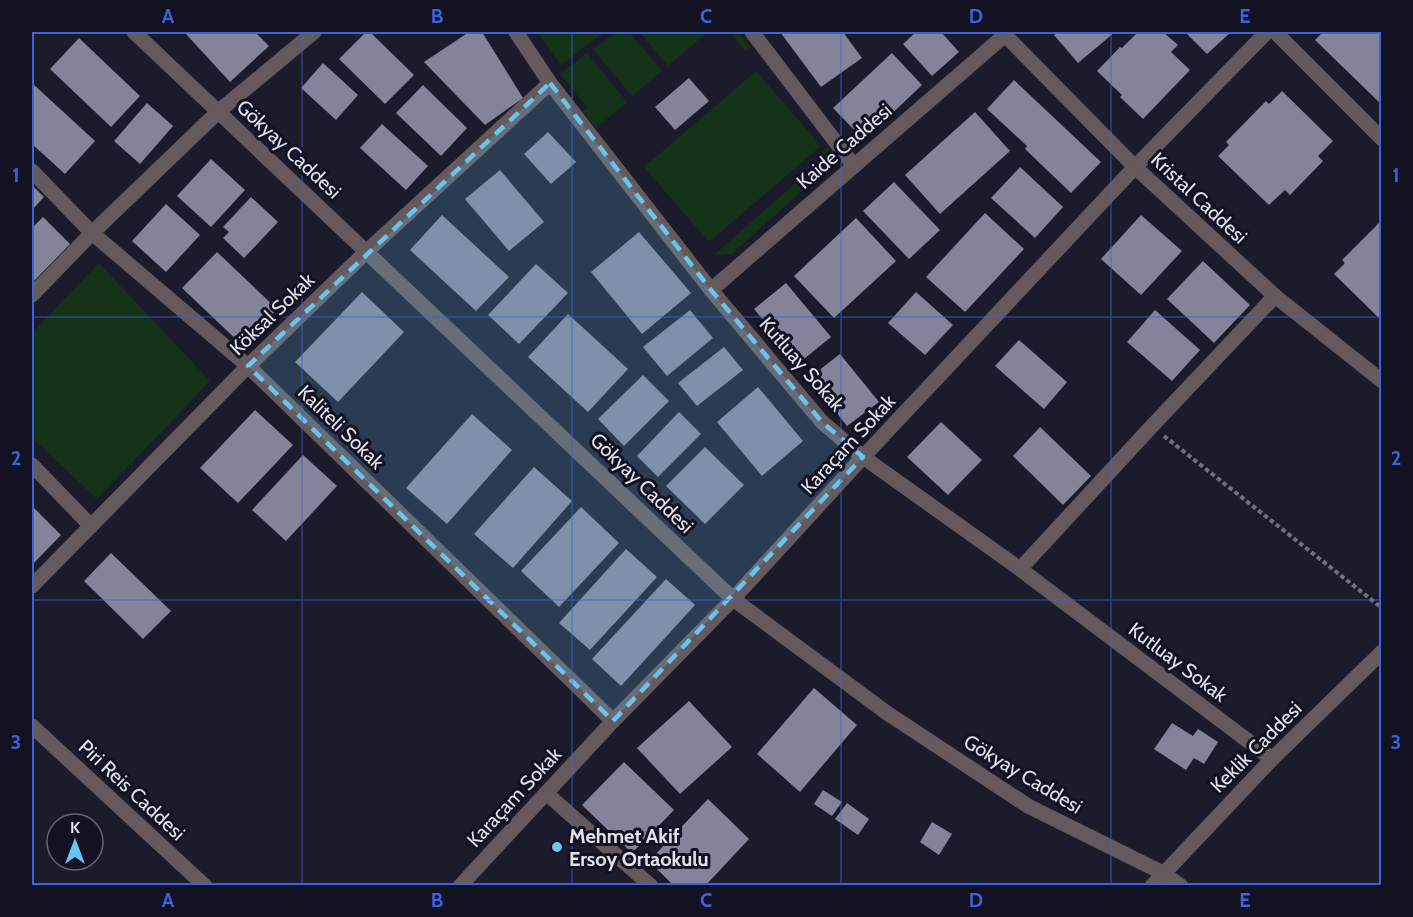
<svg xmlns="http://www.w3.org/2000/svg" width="1413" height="917" font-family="Cabin,sans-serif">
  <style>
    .green { fill: #143218 }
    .building { fill: #848499 }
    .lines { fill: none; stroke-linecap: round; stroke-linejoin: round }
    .path { stroke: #70707e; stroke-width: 4; stroke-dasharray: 4.5 3; stroke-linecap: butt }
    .minor { stroke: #64595c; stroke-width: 15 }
    .marked { fill: #69c4f0; fill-opacity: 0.2; stroke: #69c4f0; stroke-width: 4.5; stroke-dasharray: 12 8; stroke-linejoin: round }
    .grid { fill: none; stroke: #3b64db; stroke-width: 1.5; stroke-opacity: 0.55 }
    .poi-dot { fill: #69c4f0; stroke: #131222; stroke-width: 2 }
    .labels { text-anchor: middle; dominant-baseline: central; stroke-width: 6; stroke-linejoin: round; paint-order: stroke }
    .street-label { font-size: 20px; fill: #e2e2ee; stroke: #131222 }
    .poi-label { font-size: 20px; font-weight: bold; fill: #e2e2ee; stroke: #131222; text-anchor: start }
    .neatline { fill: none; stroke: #3b64db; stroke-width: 2 }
    .grid-label { font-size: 20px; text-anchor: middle; font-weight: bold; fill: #3b64db }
  </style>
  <rect width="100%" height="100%" fill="#1c1b2b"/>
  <g class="green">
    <polygon points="537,32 604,32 561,65"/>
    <polygon points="616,32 629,32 662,71 632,96 593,49"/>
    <polygon points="640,32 708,32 668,66"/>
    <polygon points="730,32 738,32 750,47 745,51"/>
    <polygon points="587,53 627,102 596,128 582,112 587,107 560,74"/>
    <polygon points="756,71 821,146 709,242 644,167"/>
    <polygon points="828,147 836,157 835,161 732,254 714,255 824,158 823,155 821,152"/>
    <polygon points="99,263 210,381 97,499 32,438 32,333"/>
  </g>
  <g class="building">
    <polygon points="189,32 255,32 269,46 230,82 186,34"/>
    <polygon points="366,32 370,32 414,75 385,104 339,59"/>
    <polygon points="469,32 482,32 523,98 485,125 424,62"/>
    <polygon points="780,32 843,32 862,58 821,87"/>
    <polygon points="916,32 941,32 959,52 932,76 903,44"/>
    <polygon points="1058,32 1115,32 1078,63 1054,35"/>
    <polygon points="1138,32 1163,32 1178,45 1171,52 1190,70 1143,119 1120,97 1122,95 1097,71 1120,47 1122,48"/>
    <polygon points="1185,32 1231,32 1207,54"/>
    <polygon points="1323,32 1382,32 1382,105 1315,40"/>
    <polygon points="79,38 140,96 111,127 50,69"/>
    <polygon points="892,53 922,85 864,140 833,108"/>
    <polygon points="323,63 358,95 336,120 301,88"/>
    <polygon points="689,78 709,101 675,130 655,107"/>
    <polygon points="1014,80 1101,162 1071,193 1025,149 1027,146 987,109"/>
    <polygon points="33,84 95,141 65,174 32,144 32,86"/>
    <polygon points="423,85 467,128 441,156 396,113"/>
    <polygon points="1282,91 1333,141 1318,156 1323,161 1290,195 1285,190 1269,205 1218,156 1229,145 1226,142 1266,101 1269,104"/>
    <polygon points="147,103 173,126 140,164 114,141"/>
    <polygon points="975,112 1010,151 940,214 905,175"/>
    <polygon points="382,124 428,166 406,190 360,148"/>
    <polygon points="548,132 576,162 551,184 524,154"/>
    <polygon points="211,159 245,190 211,227 177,196"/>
    <polygon points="1020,167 1063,207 1035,238 991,198"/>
    <polygon points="500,170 544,222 509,251 465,199"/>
    <polygon points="894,182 940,230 909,259 863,211"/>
    <polygon points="32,185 44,197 32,210"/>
    <polygon points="251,197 278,222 244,258 223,238 229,232 223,227"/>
    <polygon points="166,204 200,235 166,272 132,241"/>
    <polygon points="985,213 1024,249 965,312 926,277"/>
    <polygon points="442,215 509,277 476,311 410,250"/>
    <polygon points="1141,215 1182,251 1141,295 1101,259"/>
    <polygon points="43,217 70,244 32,283 32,228"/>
    <polygon points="856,218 896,261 834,318 794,276"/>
    <polygon points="1382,220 1382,321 1334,274 1345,263 1342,260"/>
    <polygon points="639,232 691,293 642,334 591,272"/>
    <polygon points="217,252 277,309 242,345 182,288"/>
    <polygon points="1203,261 1250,305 1214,343 1167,299"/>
    <polygon points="536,264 568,293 519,344 488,315"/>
    <polygon points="786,283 831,337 799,363 754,309"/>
    <polygon points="362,292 404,332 338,402 295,362"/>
    <polygon points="916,292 953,325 925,355 888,323"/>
    <polygon points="690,310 713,338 667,376 643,347"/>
    <polygon points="1155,310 1200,350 1172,381 1127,342"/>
    <polygon points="568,314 628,369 588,412 528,357"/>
    <polygon points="1019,340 1067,382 1044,409 995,366"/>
    <polygon points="724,347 743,370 697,406 678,383"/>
    <polygon points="840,354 879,402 847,426 809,378"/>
    <polygon points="643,375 669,401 624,446 598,419"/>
    <polygon points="758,387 803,441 762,476 717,422"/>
    <polygon points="255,410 293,445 238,503 200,468"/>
    <polygon points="679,412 701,434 658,477 637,456"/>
    <polygon points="472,414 512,450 447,524 406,488"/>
    <polygon points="941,422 982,460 948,495 907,457"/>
    <polygon points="1040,427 1091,476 1063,505 1013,456"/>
    <polygon points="705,447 744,485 705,524 666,486"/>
    <polygon points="303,455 337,486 286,541 252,510"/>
    <polygon points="534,467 572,501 513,568 474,534"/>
    <polygon points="32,506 61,535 32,565"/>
    <polygon points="581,507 619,543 559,607 521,571"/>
    <polygon points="626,549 657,577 590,650 559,623"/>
    <polygon points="111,553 171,611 143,639 84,581"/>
    <polygon points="666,579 695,605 621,686 592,659"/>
    <polygon points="814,688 857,725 800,792 757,754"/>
    <polygon points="689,701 732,747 680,794 637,748"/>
    <polygon points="1172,723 1193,736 1198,729 1218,742 1204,764 1194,758 1186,770 1154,749"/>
    <polygon points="624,762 674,810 632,853 582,805"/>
    <polygon points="823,790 842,802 832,816 814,804"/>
    <polygon points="708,799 749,839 705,886 674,886 649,861"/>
    <polygon points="847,803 869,819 858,835 835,819"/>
    <polygon points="932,822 952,834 939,855 920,842"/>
  </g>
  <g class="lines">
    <polyline class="path" points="1164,436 1382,608"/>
    <g class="minor">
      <polyline points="134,32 733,599 887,713 1028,806 1163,873 1181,886"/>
      <polyline points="516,32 550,83 711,290 822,422 863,457 1020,569 1272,759"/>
      <polyline points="752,32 854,166"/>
      <polyline points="1002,32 1135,167 1275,296 1382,381"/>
      <polyline points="1275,32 1382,139"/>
      <polyline points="32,171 92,233 248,366 613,721"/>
      <polyline points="711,290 1005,35"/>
      <polyline points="32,295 92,233 219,111 314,32"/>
      <polyline points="32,465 91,526"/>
      <polyline points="1020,569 1152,426 1275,296"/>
      <polyline points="32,586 248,366 367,251 550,83"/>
      <polyline points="32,726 205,886"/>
      <polyline points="546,793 651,886"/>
      <polyline points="460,886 613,721 733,599 863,457 1135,167 1267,32"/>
      <polyline points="1152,886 1272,759 1382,652"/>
    </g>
  </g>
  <path class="marked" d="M550 83 711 290 822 422 863 457 613 721 248 366Z"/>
  <path class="grid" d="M302 32V886M572 32V886M841 32V886M1111 32V886M32 317H1382M32 600H1382"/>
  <circle class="poi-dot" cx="557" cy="847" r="6"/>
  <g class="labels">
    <g class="street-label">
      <text transform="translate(844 146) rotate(-41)">Kaide Caddesi</text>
      <text transform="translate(289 149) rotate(43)">Gökyay Caddesi</text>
      <text transform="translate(1199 198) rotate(43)">Kristal Caddesi</text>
      <text transform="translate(272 314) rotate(-44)">Köksal Sokak</text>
      <text transform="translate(802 364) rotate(49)">Kutluay Sokak</text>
      <text transform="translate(341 427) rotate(44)">Kaliteli Sokak</text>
      <text transform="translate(848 444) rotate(-47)">Karaçam Sokak</text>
      <text transform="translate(642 483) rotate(44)">Gökyay Caddesi</text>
      <text transform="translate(1178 662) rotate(37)">Kutluay Sokak</text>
      <text transform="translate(1256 747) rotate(-45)">Keklik Caddesi</text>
      <text transform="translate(1023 774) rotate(31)">Gökyay Caddesi</text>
      <text transform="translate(132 790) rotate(43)">Piri Reis Caddesi</text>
      <text transform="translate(514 797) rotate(-47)">Karaçam Sokak</text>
    </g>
    <g class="poi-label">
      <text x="569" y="836">Mehmet Akif<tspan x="569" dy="23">Ersoy Ortaokulu</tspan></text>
    </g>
  </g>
  <rect width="1413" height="917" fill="none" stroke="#131222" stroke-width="66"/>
  <g transform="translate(75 842)"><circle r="28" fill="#131222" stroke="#666574" stroke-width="1.5"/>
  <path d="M0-4.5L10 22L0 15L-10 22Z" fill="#69c4f0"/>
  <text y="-9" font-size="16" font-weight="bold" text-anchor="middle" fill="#e2e2ee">K</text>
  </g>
  <rect x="33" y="33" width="1347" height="851" class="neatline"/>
  <g class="grid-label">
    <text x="168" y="23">A</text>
    <text x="437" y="23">B</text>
    <text x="706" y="23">C</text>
    <text x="976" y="23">D</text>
    <text x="1245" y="23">E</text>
    <text x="16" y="182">1</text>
    <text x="1396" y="182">1</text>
    <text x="16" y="465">2</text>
    <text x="1396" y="465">2</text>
    <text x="16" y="749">3</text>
    <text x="1396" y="749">3</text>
    <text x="168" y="907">A</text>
    <text x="437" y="907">B</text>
    <text x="706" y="907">C</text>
    <text x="976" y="907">D</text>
    <text x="1245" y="907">E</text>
  </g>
</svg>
